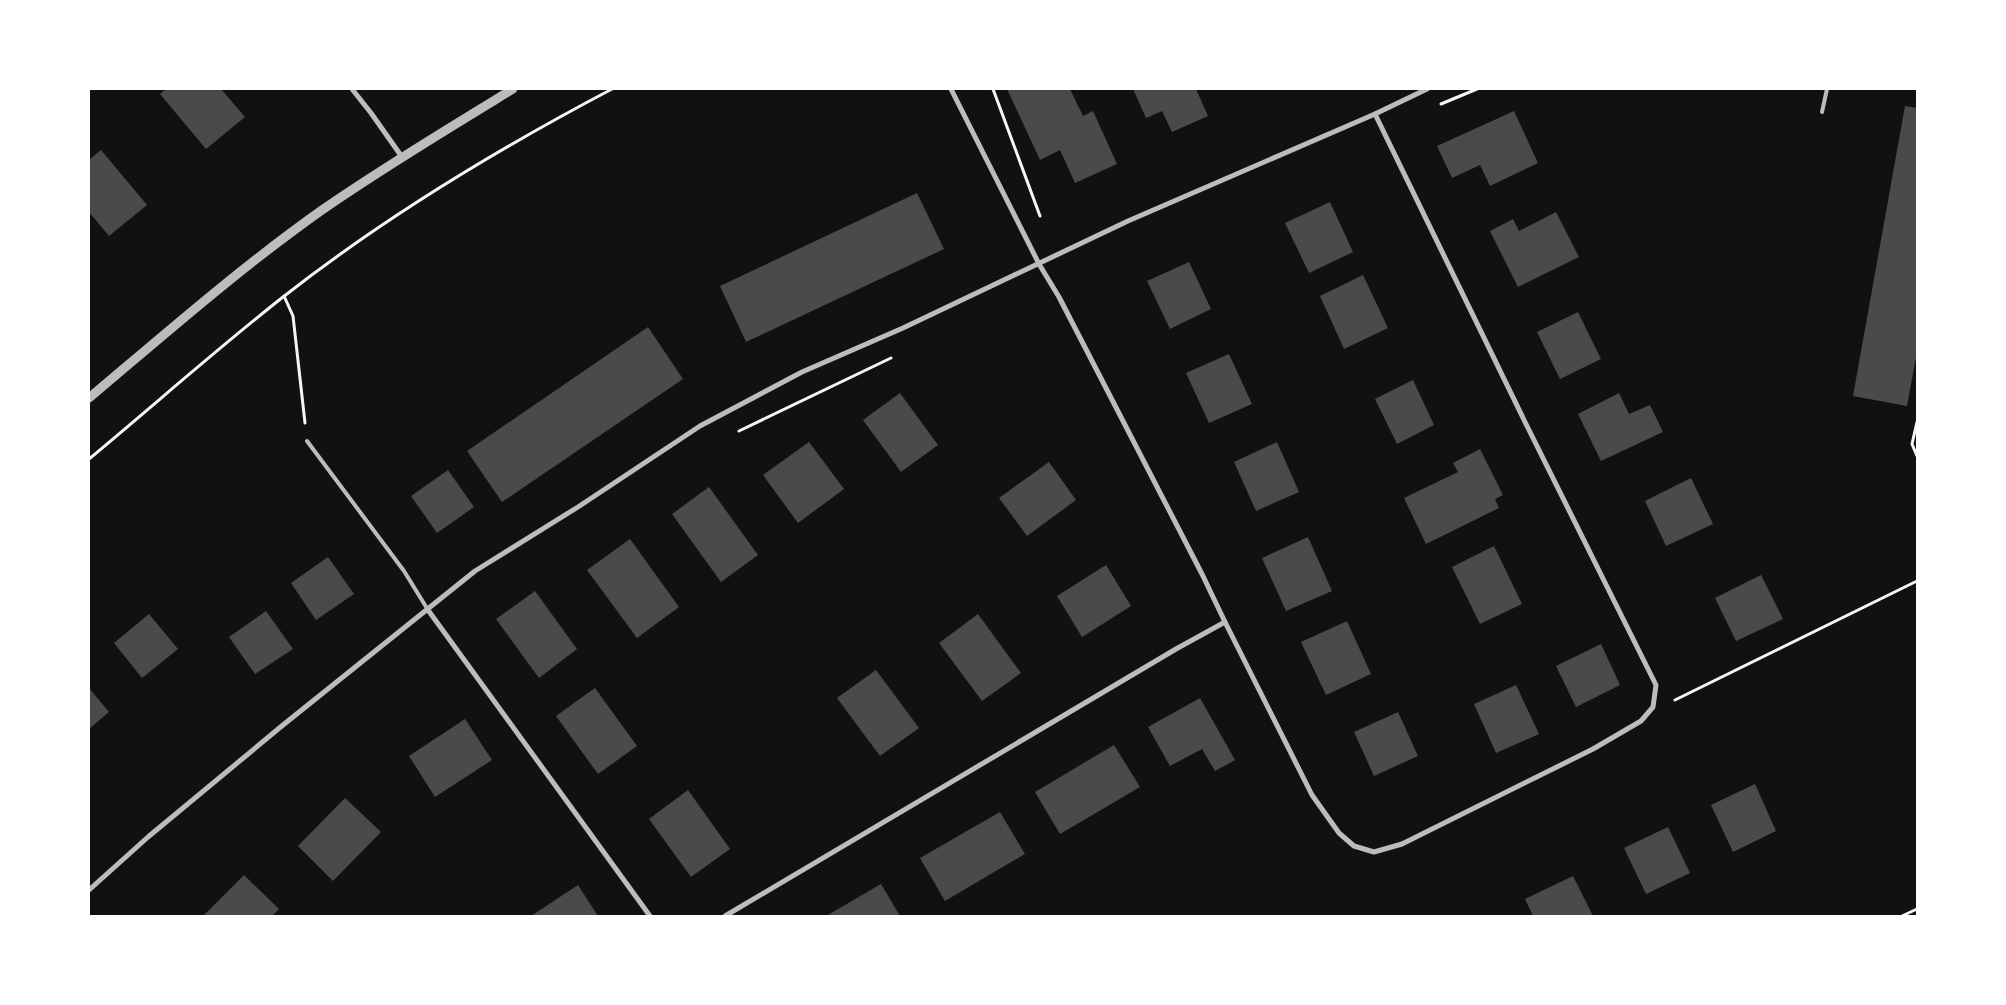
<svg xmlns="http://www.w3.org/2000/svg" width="2006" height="1005" font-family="'Asap Condensed',sans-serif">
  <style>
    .building { fill: #4a4a4a }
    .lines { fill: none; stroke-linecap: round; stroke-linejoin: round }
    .path { stroke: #f5f5f5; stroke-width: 3 }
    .service { stroke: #bcbcbc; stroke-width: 4 }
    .minor { stroke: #bcbcbc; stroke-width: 5 }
    .tertiary { stroke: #bcbcbc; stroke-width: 9 }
  </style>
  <rect width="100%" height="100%" fill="#111"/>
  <g class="building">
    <polygon points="166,89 221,89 245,117 206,149 160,94"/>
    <polygon points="1007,89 1070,89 1083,116 1093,111 1117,164 1075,183 1060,150 1040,160"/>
    <polygon points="1133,89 1196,89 1208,116 1172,132 1162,111 1146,118"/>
    <polygon points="1905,106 1917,108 1917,352 1907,406 1853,396"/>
    <polygon points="1514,111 1538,163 1490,186 1480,165 1452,178 1437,146"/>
    <polygon points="101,150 147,205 109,236 89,212 89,160"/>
    <polygon points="917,193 944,249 746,342 720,286"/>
    <polygon points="1330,202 1353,252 1309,273 1285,223"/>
    <polygon points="1556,212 1579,257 1518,287 1490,231 1513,219 1519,231"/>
    <polygon points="1189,262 1211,309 1170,329 1147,281"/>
    <polygon points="1363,275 1388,328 1344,349 1320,296"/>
    <polygon points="1578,312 1601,359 1560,379 1537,332"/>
    <polygon points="648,327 683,379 502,502 467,451"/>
    <polygon points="1229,354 1252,404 1209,423 1186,373"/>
    <polygon points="1413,380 1434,425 1397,444 1375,399"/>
    <polygon points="900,393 938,445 901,472 863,420"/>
    <polygon points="1619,393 1629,414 1650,405 1663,432 1601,461 1578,414"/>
    <polygon points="809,442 844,489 798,523 763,475"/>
    <polygon points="1277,442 1299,492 1256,511 1234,462"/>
    <polygon points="1480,449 1503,495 1495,499 1499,508 1426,544 1404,498 1458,472 1453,463"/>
    <polygon points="1049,462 1076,500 1027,536 999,498"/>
    <polygon points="448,470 474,507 437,533 411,496"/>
    <polygon points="1691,478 1713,524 1666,546 1645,501"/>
    <polygon points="709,487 758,555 721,582 672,514"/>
    <polygon points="1308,537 1332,591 1286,611 1262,558"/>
    <polygon points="630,539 679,607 637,638 587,570"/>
    <polygon points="1494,546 1522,604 1480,624 1452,567"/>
    <polygon points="328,557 354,594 316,620 291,583"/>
    <polygon points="1106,565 1131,606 1082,637 1057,596"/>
    <polygon points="1761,575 1783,619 1736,641 1715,598"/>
    <polygon points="535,591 577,649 539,678 496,619"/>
    <polygon points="266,611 293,649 255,674 229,637"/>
    <polygon points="149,614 178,649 142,678 114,643"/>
    <polygon points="978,614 1021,673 982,701 939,643"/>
    <polygon points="1347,621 1371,674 1326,695 1301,642"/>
    <polygon points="1601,644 1620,685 1576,707 1556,666"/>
    <polygon points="876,670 919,728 880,756 837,698"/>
    <polygon points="1516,685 1539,734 1496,753 1474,704"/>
    <polygon points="89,688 109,712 89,729"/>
    <polygon points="595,688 637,746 598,774 556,716"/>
    <polygon points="1200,698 1235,760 1215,771 1202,749 1170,766 1148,727"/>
    <polygon points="1398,712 1418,756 1374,776 1354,732"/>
    <polygon points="465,719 492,760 435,797 409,756"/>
    <polygon points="1114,745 1140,787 1060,834 1035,792"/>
    <polygon points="1755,784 1776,831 1733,852 1711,805"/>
    <polygon points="688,790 730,849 691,877 649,819"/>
    <polygon points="345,798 381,832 333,881 298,846"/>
    <polygon points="1000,812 1025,854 945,901 920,858"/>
    <polygon points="1668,827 1690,873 1646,894 1624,848"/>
    <polygon points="244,875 279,909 272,916 203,916"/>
    <polygon points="1573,876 1593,916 1533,916 1525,899"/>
    <polygon points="881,884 900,916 826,916"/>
    <polygon points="578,885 598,916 531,916"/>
  </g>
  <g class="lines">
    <g class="path">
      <polyline points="993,89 1040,216"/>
      <polyline points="1441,104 1477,89"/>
      <polyline points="284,296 293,316 305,423"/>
      <polyline points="1917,422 1912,444 1917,456"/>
      <polyline points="739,431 891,358"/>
      <path d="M89 459C154 405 217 349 283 297 385 217 498 149 612 89"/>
      <polyline points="1675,700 1917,581"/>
      <polyline points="1902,916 1917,909"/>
    </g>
    <g class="service">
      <polyline points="1822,112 1827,89"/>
      <polyline points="307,441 404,571 428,610"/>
    </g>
    <g class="minor">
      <polyline points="352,89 371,113 402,157"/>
      <polyline points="951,89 1039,264 1059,297 1202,574 1225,622 1312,795 1339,833 1354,846 1374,852 1402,844 1593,749 1641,721 1653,707 1656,685 1525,422 1375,114"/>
      <polyline points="428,610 650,916"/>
      <polyline points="89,890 148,837 283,725 475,571 578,507 700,426 802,372 903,328 1128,221 1375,114 1427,89"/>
      <polyline points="725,916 1176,649 1225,622"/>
    </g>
    <path class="tertiary" d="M89 398C165 334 240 268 322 210 384 167 449 128 513 89"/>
  </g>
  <rect width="2006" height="1005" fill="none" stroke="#ffffff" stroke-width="180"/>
</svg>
